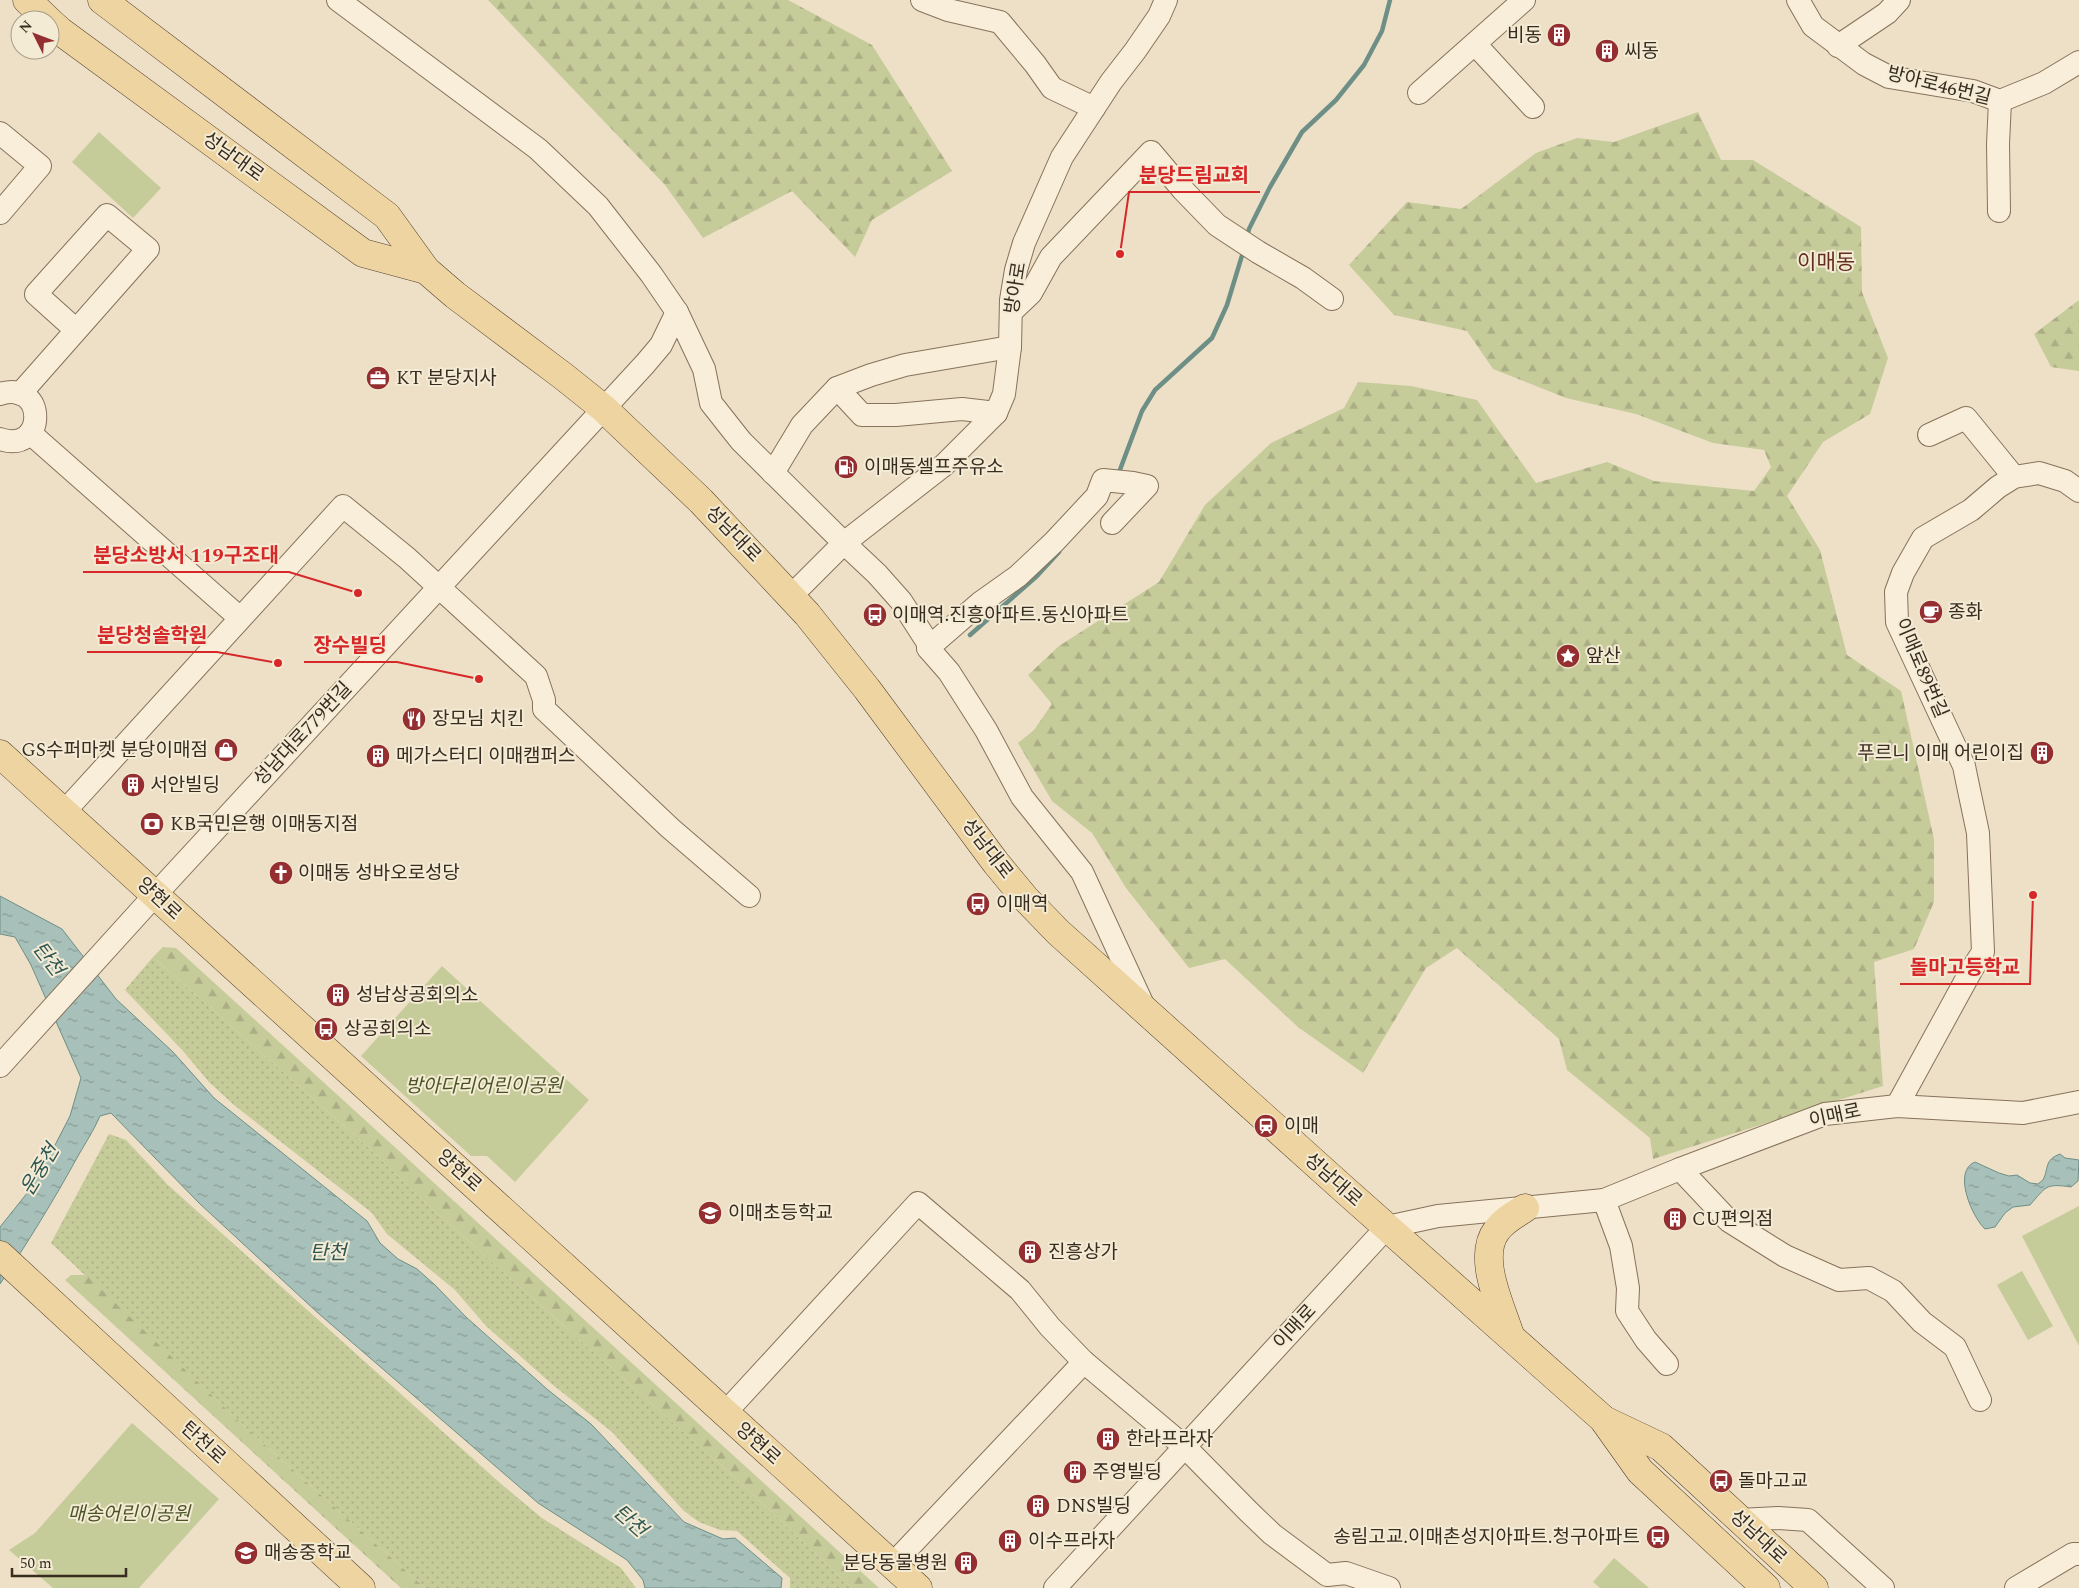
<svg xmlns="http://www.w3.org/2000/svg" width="2079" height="1588" font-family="Spectral,'Noto Sans KR',serif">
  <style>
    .grass { fill: url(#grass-dots) }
    .forest { fill: url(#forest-firs) }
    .park { fill: #c6cb9a }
    .water { fill: url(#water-ripples); stroke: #6e8f86 }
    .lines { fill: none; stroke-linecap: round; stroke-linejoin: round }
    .stream { stroke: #6e8f86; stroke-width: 4.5 }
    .minor-casing { stroke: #87725c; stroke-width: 24 }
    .major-casing { stroke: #554130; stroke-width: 29 }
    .minor { stroke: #f8eed9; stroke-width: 22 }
    .major { stroke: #eed4a0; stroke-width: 28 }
    .labels { text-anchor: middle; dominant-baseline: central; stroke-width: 4; stroke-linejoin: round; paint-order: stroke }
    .poi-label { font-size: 19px; fill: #382b1f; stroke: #f4ebd5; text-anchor: start }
    .street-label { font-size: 19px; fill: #382b1f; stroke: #f4ebd5 }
    .park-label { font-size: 19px; font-style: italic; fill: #495427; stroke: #f4ebd5 }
    .water-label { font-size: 20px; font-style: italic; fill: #2f5754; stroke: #f4ebd5 }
    .quarter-label { font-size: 21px; fill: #632d20; stroke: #f4ebd5 }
    .leader { fill: none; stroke: #d62828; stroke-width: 2 }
    .callout-dot { fill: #d62828; stroke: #f4ebd5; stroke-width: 2 }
    .callout-label { font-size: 20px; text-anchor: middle; font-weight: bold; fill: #d62828; stroke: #f4ebd5; stroke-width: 4; stroke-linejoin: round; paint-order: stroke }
  </style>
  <defs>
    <pattern id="grass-dots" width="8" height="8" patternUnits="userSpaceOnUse" patternTransform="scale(1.25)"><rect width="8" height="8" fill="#c6cb9a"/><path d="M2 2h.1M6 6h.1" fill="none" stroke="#abae84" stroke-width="1.8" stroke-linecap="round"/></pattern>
    <pattern id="forest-firs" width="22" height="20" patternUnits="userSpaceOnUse" patternTransform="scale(1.25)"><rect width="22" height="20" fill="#c6cb9a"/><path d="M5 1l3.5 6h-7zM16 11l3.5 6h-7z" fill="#abae84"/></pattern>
    <pattern id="water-ripples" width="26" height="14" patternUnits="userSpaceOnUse" patternTransform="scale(1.25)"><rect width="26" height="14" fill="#a7c0b9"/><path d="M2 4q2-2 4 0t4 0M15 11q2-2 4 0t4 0" fill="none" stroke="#899c96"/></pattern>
  </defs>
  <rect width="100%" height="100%" fill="#ede0c6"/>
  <g class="grass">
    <polygon points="153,957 370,1149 429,1206 732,1475 852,1588 790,1588 790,1578 737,1531 720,1530 699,1522 684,1511 612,1432 553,1385 486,1326 455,1290 387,1234 372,1213 234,1105 209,1082 183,1051 125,990"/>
    <polygon points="109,1134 126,1140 168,1185 500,1483 542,1518 621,1568 636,1588 425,1588 244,1426 51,1243"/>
  </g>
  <g class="forest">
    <polygon points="488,0 788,0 872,45 952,171 872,220 855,257 792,191 703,238 665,185"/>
    <polygon points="1698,112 1721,160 1753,160 1861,227 1862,292 1888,358 1870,414 1823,442 1787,496 1820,550 1847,655 1901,691 1934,839 1934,902 1914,949 1874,962 1883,1086 1653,1159 1650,1138 1567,1070 1559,1039 1457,948 1426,968 1363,1073 1298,1027 1225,959 1189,968 1126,888 1092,833 1052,801 1018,743 1034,730 1052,704 1028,675 1059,646 1159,582 1205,505 1271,443 1344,408 1358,382 1411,386 1477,400 1536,483 1607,462 1654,481 1754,491 1771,467 1764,450 1713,443 1636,414 1566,398 1493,369 1467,331 1394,315 1349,265 1407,202 1461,209 1536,153 1577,138 1614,142"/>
    <polygon points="2079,300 2079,371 2051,367 2034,334"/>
    <polygon points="163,947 176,948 879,1588 852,1588 732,1475 429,1206 370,1149 153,957"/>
    <polygon points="71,1275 86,1275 244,1426 425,1588 401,1588 65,1280"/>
  </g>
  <g class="park">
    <polygon points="99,132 161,188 133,218 72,162"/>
    <polygon points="442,966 589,1100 515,1182 487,1156 471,1156 361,1056"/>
    <polygon points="2079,1206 2079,1346 2022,1236"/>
    <polygon points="2022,1271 2053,1326 2028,1340 1997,1285"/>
    <polygon points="132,1423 219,1499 139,1588 53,1588 9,1550 35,1533"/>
    <polygon points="1614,1558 1649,1588 1600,1588 1593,1582"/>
  </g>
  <g class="water">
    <path d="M0 896 62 929 116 999 173 1052 214 1098 367 1221 380 1243 398 1259 417 1269 435 1285 466 1317 548 1390 591 1424 684 1522 723 1539 735 1538 782 1578 781 1588H645L643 1580 627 1560 538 1503 318 1313 200 1204 111 1113 100 1116C94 1130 86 1142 78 1156 54 1200 28 1242 0 1284V1227L28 1192 54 1147 70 1116 81 1078 31 965 15 937 0 934Z"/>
    <path d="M2060 1154 2065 1158 2079 1160 2078 1181 2071 1187C2045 1183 2046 1187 2030 1205L2013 1207 2005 1213 1995 1227 1985 1229C1972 1217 1952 1171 1975 1162L1999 1173 2009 1176 2017 1175 2030 1183 2038 1184 2043 1180C2049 1168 2044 1160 2060 1154Z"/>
  </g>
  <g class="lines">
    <g class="stream">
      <polyline points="1247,237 1249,229 1270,187 1302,132 1336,100 1364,65 1382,31 1390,0"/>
      <polyline points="1118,475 1142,411 1155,390 1212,338 1227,305 1244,249"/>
      <polyline points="970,635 1037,576 1059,552"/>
    </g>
    <g class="minor-casing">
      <g id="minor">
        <polyline points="338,0 538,149 598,206 651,274 677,312 704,369 711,403 741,441 844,543 877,574 901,601 928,643 928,648 949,672 986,730 1022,797 1082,872 1144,1007"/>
        <polyline points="922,0 948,10 1000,22 1035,64 1052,88 1094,108"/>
        <polyline points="1798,0 1813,26 1864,64 1889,77 1973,91 2000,101 1998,144 1999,211"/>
        <polyline points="1475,44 1533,107"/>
        <polyline points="1838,46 1887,13 1899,0"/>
        <polyline points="1419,93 1524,0"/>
        <polyline points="2000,101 2044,83 2079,62"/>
        <polyline points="0,133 40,166 0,213"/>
        <polyline points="1011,312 1031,293 1051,257 1151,152 1183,190 1217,225 1258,252 1303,278 1332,299"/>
        <polyline points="837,388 862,415 896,415 962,409 996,413"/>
        <path d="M0 394C47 379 47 455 0 439"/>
        <polyline points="20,394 148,249 107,215 36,294 76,330"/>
        <polyline points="30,433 240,618"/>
        <polyline points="1929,435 1966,418 2014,477"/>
        <polyline points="773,473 802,425 837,388 871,375 905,365 1010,347"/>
        <polyline points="791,596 844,543 944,465 996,413 1004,394 1010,347 1011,300 1016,270 1024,243 1062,157 1111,82 1135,51 1159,16 1166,0"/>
        <polyline points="928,648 980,603 1018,576 1054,542 1097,496 1103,480 1133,483 1147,486 1112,523"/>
        <polyline points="64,812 343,506 407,558 536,676 544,700 544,709 670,828 749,896"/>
        <polyline points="0,1066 155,895 645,364 661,345 677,312"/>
        <polyline points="1897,1106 1972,969 1983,952 1978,833 1966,776 1964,766 1897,622 1896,592 1903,573 1923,538 1971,510 1998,487 2014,477 2039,473 2065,481 2079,491"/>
        <polyline points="1680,1169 1729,1221 1785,1256 1839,1280 1869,1278 1893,1291 1922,1322 1955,1347 1980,1400"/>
        <polyline points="1604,1200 1621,1246 1628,1288 1627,1311 1646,1340 1667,1364"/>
        <polyline points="724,1414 918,1203 1020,1290 1050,1327 1084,1362 1185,1447 1249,1512 1272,1534 1327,1575 1346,1573 1389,1588"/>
        <polyline points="1739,1520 1778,1518 1808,1520 1883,1588"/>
        <polyline points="892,1565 1084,1362"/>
        <polyline points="1055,1588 1387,1227 1438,1216 1604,1200 1680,1169 1825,1114 1897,1106 2023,1113 2079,1102"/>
        <polyline points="2016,1588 2073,1554 2079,1554"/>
      </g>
    </g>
    <g class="major-casing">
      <g id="major">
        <polyline points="27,0 48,20"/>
        <polyline points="102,0 387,216 426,270 455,295 563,376 603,408 701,501 807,614 867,689 996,863 1025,898 1058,932 1346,1191 1603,1419 1640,1471 1766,1588"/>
        <polyline points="50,22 60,31 363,253 426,270"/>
        <polyline points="0,754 918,1588"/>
        <polyline points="0,1255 361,1588"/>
        <path d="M1510 1335C1501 1306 1476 1257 1497 1230 1504 1220 1515 1215 1525 1208"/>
        <polyline points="1604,1420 1661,1447 1814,1588"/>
      </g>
    </g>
    <use href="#minor" class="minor"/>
    <use href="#major" class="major"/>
  </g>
  <defs>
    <g id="building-disc" transform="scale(1.25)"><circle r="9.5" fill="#942e31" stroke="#f4ebd5"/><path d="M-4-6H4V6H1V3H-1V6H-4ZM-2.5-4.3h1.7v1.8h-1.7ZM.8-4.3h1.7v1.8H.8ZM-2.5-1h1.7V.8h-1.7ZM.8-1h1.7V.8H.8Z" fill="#fff"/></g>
    <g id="office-disc" transform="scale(1.25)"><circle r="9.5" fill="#942e31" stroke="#f4ebd5"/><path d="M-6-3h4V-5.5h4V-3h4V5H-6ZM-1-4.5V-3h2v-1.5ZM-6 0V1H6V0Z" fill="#fff"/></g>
    <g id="fuel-disc" transform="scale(1.25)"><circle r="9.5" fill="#942e31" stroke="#f4ebd5"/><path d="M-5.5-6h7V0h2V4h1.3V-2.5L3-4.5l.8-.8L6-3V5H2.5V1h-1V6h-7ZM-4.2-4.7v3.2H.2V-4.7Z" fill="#fff"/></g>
    <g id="cafe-disc" transform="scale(1.25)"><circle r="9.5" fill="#942e31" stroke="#f4ebd5"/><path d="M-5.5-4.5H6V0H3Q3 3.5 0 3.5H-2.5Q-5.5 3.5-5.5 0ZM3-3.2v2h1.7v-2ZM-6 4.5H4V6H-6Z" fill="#fff"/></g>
    <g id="bus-disc" transform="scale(1.25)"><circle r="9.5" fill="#942e31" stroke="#f4ebd5"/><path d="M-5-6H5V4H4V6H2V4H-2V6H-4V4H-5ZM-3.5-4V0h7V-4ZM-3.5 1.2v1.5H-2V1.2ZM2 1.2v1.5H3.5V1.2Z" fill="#fff"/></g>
    <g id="sight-disc" transform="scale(1.25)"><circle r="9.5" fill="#942e31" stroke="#f4ebd5"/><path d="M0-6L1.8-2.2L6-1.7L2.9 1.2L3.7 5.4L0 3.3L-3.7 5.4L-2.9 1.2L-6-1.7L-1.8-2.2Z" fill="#fff"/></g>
    <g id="restaurant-disc" transform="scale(1.25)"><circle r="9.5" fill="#942e31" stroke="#f4ebd5"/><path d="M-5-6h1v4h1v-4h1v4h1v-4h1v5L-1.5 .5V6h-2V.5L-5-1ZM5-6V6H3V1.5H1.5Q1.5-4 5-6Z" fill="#fff"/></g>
    <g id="shop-disc" transform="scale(1.25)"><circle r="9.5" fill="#942e31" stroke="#f4ebd5"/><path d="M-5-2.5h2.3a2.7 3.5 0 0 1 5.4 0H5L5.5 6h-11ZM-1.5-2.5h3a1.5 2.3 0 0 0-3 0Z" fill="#fff"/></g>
    <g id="bank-disc" transform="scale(1.25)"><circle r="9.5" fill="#942e31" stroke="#f4ebd5"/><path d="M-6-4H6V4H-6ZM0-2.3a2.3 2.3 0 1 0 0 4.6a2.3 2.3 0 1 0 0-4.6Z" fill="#fff"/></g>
    <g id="church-disc" transform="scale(1.25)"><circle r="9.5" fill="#942e31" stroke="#f4ebd5"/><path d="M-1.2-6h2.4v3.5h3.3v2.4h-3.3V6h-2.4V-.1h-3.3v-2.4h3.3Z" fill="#fff"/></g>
    <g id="station-disc" transform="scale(1.25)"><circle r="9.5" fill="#942e31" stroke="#f4ebd5"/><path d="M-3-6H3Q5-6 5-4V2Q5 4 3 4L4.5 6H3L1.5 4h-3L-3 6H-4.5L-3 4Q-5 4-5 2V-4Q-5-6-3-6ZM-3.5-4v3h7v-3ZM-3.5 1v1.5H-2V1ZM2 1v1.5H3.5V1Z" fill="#fff"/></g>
    <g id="school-disc" transform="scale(1.25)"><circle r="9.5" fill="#942e31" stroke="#f4ebd5"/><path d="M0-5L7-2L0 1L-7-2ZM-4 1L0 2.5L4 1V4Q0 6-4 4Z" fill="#fff"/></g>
  </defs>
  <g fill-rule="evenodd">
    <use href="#building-disc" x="1559" y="35"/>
    <use href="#building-disc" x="1607" y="51"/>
    <use href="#office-disc" x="378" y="378"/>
    <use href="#fuel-disc" x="846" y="467"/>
    <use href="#cafe-disc" x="1931" y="612"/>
    <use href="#bus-disc" x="875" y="615"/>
    <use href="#sight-disc" x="1568" y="656"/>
    <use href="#restaurant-disc" x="414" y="719"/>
    <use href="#shop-disc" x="226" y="750"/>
    <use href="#building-disc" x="2042" y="753"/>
    <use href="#building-disc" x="378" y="756"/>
    <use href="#building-disc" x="133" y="785"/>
    <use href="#bank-disc" x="152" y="824"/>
    <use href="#church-disc" x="281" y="873"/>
    <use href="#bus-disc" x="978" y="904"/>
    <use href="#building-disc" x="338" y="995"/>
    <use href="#bus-disc" x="326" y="1029"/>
    <use href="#station-disc" x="1266" y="1126"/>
    <use href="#school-disc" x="710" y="1213"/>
    <use href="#building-disc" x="1675" y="1219"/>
    <use href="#building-disc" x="1030" y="1252"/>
    <use href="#building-disc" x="1108" y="1439"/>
    <use href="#building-disc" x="1075" y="1472"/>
    <use href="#bus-disc" x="1721" y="1481"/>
    <use href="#building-disc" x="1038" y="1506"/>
    <use href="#bus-disc" x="1658" y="1537"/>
    <use href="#building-disc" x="1010" y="1541"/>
    <use href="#school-disc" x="246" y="1553"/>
    <use href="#building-disc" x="966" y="1563"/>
  </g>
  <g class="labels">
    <g class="poi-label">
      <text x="1542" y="35" text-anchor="end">비동</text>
      <text x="1624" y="51">씨동</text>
      <text x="396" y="378">KT 분당지사</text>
      <text x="864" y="467">이매동셀프주유소</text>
      <text x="1948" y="612">종화</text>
      <text x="892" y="615">이매역.진흥아파트.동신아파트</text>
      <text x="1586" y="656">앞산</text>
      <text x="432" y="719">장모님 치킨</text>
      <text x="208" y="750" text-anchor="end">GS수퍼마켓 분당이매점</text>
      <text x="2024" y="753" text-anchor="end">푸르니 이매 어린이집</text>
      <text x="396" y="756">메가스터디 이매캠퍼스</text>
      <text x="150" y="785">서안빌딩</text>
      <text x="170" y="824">KB국민은행 이매동지점</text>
      <text x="298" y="873">이매동 성바오로성당</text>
      <text x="996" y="904">이매역</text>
      <text x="356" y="995">성남상공회의소</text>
      <text x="344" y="1029">상공회의소</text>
      <text x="1284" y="1126">이매</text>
      <text x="728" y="1213">이매초등학교</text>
      <text x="1692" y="1219">CU편의점</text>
      <text x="1048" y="1252">진흥상가</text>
      <text x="1126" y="1439">한라프라자</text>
      <text x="1092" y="1472">주영빌딩</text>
      <text x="1738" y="1481">돌마고교</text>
      <text x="1056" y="1506">DNS빌딩</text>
      <text x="1640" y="1537" text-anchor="end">송림고교.이매촌성지아파트.청구아파트</text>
      <text x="1028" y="1541">이수프라자</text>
      <text x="264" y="1553">매송중학교</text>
      <text x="948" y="1563" text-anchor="end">분당동물병원</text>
    </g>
    <g class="street-label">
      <text transform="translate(1939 86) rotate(14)">방아로46번길</text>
      <text transform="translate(233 157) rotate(36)">성남대로</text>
      <text transform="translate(1016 288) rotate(-81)">방아로</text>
      <text transform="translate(733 534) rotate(46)">성남대로</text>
      <text transform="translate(1921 668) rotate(67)">이매로89번길</text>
      <text transform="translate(303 734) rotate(-47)">성남대로779번길</text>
      <text transform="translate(987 849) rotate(52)">성남대로</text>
      <text transform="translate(159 899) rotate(43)">양현로</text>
      <text transform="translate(1835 1116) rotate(-12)">이매로</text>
      <text transform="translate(459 1171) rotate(42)">양현로</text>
      <text transform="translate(1333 1180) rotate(42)">성남대로</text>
      <text transform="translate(1295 1327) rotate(-47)">이매로</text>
      <text transform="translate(203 1443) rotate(43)">탄천로</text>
      <text transform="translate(758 1444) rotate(42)">양현로</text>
      <text transform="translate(1758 1537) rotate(43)">성남대로</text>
    </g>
    <g class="park-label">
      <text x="484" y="1086">방아다리어린이공원</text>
      <text x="129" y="1514">매송어린이공원</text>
    </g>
    <g class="water-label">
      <text transform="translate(48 959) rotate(53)">탄천</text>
      <text transform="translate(40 1170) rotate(-59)">운중천</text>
      <text x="328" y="1253">탄천</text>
      <text transform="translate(630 1521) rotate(42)">탄천</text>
    </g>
    <g class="quarter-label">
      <text x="1826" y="263">이매동</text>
    </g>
  </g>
  <path class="leader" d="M1120 254L1129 192H1260M358 593L289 572H83M278 663L217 652H87M479 679L397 662H304M2033 895L2030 984H1900"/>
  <g class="callout-dot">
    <circle cx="1120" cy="254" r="5"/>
    <circle cx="358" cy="593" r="5"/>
    <circle cx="278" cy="663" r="5"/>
    <circle cx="479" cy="679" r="5"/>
    <circle cx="2033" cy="895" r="5"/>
  </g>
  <g class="callout-label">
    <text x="1194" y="182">분당드림교회</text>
    <text x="186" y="562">분당소방서 119구조대</text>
    <text x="152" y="642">분당청솔학원</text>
    <text x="350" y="652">장수빌딩</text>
    <text x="1965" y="974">돌마고등학교</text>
  </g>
  <g transform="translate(35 35) rotate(312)"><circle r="24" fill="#f4ebd5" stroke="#a99e8c"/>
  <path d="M0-4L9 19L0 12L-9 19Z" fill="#942e31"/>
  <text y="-8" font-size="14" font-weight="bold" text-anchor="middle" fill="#382b1f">N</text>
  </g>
  <path d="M12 1568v8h114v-8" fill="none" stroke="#382b1f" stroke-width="2.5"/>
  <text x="20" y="1568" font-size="15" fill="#382b1f" stroke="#f4ebd5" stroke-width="4" paint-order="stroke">50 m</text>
</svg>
